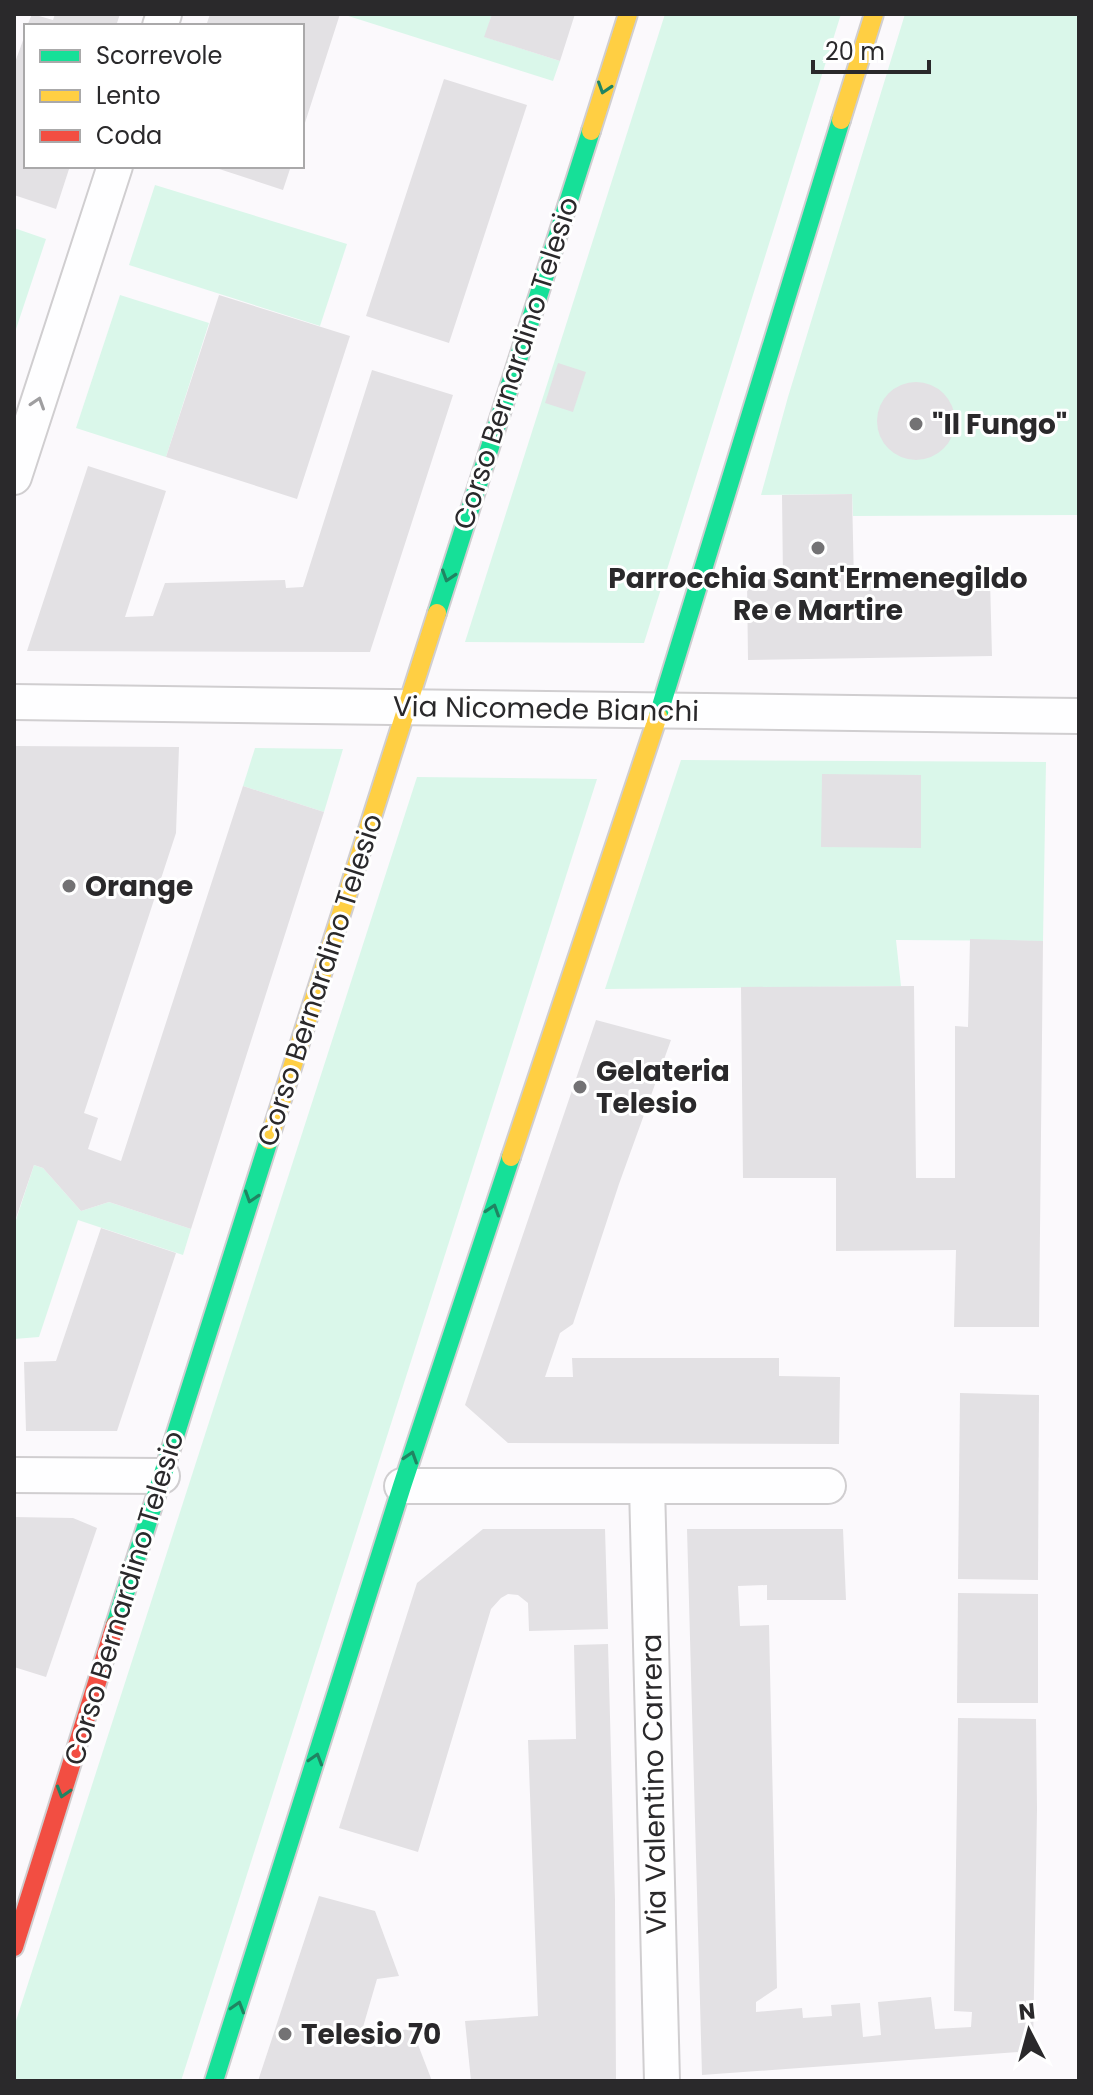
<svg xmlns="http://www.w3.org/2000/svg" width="1093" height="2095" font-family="Poppins,sans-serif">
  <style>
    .green { fill: #daf7ea }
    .building { fill: #e3e1e4 }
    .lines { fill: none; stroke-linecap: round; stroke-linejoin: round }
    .street-casing { stroke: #d0ced0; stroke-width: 38 }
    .fast-casing { stroke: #d0ced0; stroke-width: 22 }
    .slow-casing { stroke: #d0ced0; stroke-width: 22 }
    .jam-casing { stroke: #d0ced0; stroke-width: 22 }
    .street { stroke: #fefeff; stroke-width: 34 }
    .fast { stroke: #16e098; stroke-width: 18 }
    .slow { stroke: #ffcf43; stroke-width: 18 }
    .jam { stroke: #f24e42; stroke-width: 18 }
    .oneway { stroke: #208462 }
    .oneway2 { stroke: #9f9ea0 }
    .poi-dot { fill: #737274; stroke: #fff; stroke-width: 3 }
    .labels { text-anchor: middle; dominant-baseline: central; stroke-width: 6; stroke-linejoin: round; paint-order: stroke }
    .street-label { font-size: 28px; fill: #2a292b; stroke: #fff }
    .poi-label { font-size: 28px; font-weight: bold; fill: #2a292b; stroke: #fff; text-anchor: start }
  </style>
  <rect width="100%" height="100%" fill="#fbf9fc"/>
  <g class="green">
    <polygon points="342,14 492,14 485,37 560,61 553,81"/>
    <polygon points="665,14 841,14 644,643 465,642"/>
    <polygon points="905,14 1079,14 1079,515 853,516 852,494 761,495 788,397"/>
    <polygon points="155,185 347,244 320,326 129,265"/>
    <polygon points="14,228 46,239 14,335"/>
    <polygon points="120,295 209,323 166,457 76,428"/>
    <polygon points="255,748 343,749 324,812 243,786"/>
    <polygon points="681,760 1046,762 1043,941 896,940 901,986 605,989"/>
    <polygon points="417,777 597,779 181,2081 14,2081 14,2027"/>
    <polygon points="34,1165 43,1168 81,1211 109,1202 191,1229 183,1255 78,1220 39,1337 14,1339 14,1226"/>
  </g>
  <g class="building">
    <polygon points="32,14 53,20 55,14 120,14 116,26 27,26"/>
    <polygon points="210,14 340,14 303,129 302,26 206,26"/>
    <polygon points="492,14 575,14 560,61 484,37"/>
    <polygon points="26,32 26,166 70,166 56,209 14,195 14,65"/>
    <polygon points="444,79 527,105 449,343 366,316"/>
    <polygon points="210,166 291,166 283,190"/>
    <polygon points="219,295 350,336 297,499 166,457"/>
    <polygon points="558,363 586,372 573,412 545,403"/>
    <polygon points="372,370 453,395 370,652 27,651 88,466 166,491 125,617 153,616 165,583 285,580 286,588 303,587"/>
    <circle cx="916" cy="421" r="39"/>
    <polygon points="852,494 854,582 990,580 992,656 748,660 747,580 783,579 782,495"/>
    <polygon points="14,746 179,747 176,833 84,1113 98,1118 88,1149 121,1161 243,786 324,812 191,1229 109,1202 81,1211 43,1168 34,1165 14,1224"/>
    <polygon points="822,774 921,775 921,848 821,847"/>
    <polygon points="970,939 1043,941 1039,1327 954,1327 956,1250 836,1251 836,1178 743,1178 741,987 914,986 916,1178 955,1178 955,1026 968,1027"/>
    <polygon points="596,1020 671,1040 619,1184 573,1324 560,1333 545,1377 573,1377 572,1358 779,1358 779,1376 840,1377 839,1444 508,1443 465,1405"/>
    <polygon points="101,1228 176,1253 117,1431 26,1431 24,1362 56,1361"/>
    <polygon points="960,1393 1039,1395 1038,1580 958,1579"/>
    <polygon points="14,1517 73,1518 97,1528 46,1677 14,1667"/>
    <polygon points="483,1529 605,1529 608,1629 529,1631 528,1603 518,1595 508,1594 501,1598 491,1609 418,1852 339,1828 417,1583"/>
    <polygon points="687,1529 843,1529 846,1600 767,1600 767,1585 738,1586 740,1626 769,1625 777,1988 756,2002 756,2012 802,2008 803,2018 832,2016 831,2005 860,2003 863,2037 881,2035 878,2002 931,1997 935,2029 971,2027 972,2012 954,2011 958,1718 1036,1719 1037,1809 1033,2051 702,2075"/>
    <polygon points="958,1593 1038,1594 1038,1703 957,1703"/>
    <polygon points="608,1644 615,1900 616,2081 471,2081 465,2021 538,2016 528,1740 576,1739 574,1645"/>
    <polygon points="319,1896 375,1911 399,1976 377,1979 361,2034 412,2029 432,2081 258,2081"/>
  </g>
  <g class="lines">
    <g class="street-casing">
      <g id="street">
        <polyline points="160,26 164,14"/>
        <polyline points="14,477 115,166"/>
        <polyline points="14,702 1079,716"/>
        <polyline points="14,1475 162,1476"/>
        <polyline points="402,1486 828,1486"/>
        <polyline points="647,1486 662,2081"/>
      </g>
    </g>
    <g class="fast-casing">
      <g id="fast">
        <polyline points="437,613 591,131"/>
        <polyline points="658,716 841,120"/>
        <polyline points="115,1625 269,1140"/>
        <polyline points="214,2081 402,1486 511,1157"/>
      </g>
    </g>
    <g class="slow-casing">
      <g id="slow">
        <polyline points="841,120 874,14"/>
        <polyline points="591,131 628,14"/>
        <polyline points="269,1140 437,613"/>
        <polyline points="511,1157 658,716"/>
      </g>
    </g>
    <g class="jam-casing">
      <polyline id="jam" points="14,1947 115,1625"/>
    </g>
    <use href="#street" class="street"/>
    <use href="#fast" class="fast"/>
    <use href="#slow" class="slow"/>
    <use href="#jam" class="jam"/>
  </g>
  <defs><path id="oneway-chevron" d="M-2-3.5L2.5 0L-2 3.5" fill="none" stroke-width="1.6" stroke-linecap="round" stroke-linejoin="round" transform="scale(2)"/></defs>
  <g class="oneway">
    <use href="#oneway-chevron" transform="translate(604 88) rotate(108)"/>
    <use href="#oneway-chevron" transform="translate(448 576) rotate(108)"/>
    <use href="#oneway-chevron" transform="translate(251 1197) rotate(108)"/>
    <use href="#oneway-chevron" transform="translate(493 1210) rotate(-72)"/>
    <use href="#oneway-chevron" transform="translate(411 1457) rotate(-72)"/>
    <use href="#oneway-chevron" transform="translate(316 1759) rotate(-73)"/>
    <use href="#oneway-chevron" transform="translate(63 1792) rotate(107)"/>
    <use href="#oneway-chevron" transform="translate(238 2007) rotate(-73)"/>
  </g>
  <use class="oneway2" href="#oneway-chevron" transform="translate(38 403) rotate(-72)"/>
  <g class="poi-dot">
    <circle cx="916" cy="424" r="8"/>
    <circle cx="818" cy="548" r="8"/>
    <circle cx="69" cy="886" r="8"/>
    <circle cx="580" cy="1087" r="8"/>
    <circle cx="285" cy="2034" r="8"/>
  </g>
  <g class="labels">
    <g class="street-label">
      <text transform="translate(516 363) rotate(-72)">Corso Bernardino Telesio</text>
      <text transform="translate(546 709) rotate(1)">Via Nicomede Bianchi</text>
      <text transform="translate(320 980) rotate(-72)">Corso Bernardino Telesio</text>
      <text transform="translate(124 1598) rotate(-73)">Corso Bernardino Telesio</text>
      <text transform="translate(654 1784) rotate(-91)">Via Valentino Carrera</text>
    </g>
    <g class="poi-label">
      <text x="932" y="424">"Il Fungo"</text>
      <text x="818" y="578" text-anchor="middle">Parrocchia Sant'Ermenegildo<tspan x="818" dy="32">Re e Martire</tspan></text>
      <text x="85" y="886">Orange</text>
      <text x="596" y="1071">Gelateria<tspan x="596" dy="32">Telesio</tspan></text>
      <text x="301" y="2034">Telesio 70</text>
    </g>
  </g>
  <rect width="1093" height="2095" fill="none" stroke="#2a292b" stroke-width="32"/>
  <rect x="24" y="24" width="280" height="144" fill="#ffffff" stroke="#aaa9aa" stroke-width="2"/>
  <rect x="40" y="50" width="40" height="12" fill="#16e098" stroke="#aaa9aa" stroke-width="2"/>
  <text x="96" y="64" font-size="24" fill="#2a292b">Scorrevole</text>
  <rect x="40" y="90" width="40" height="12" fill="#ffcf43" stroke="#aaa9aa" stroke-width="2"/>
  <text x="96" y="104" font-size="24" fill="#2a292b">Lento</text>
  <rect x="40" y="130" width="40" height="12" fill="#f24e42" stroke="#aaa9aa" stroke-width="2"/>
  <text x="96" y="144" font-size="24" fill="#2a292b">Coda</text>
  <g transform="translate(1029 2031) rotate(354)" stroke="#ffffff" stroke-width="6" paint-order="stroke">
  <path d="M0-6L14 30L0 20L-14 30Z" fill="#2a292b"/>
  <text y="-12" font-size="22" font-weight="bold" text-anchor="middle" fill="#2a292b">N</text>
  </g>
  <path d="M813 60v12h116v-12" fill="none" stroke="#2a292b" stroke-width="4"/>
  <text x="825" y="60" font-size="24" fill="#2a292b" stroke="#ffffff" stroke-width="6" paint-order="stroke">20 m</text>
</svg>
